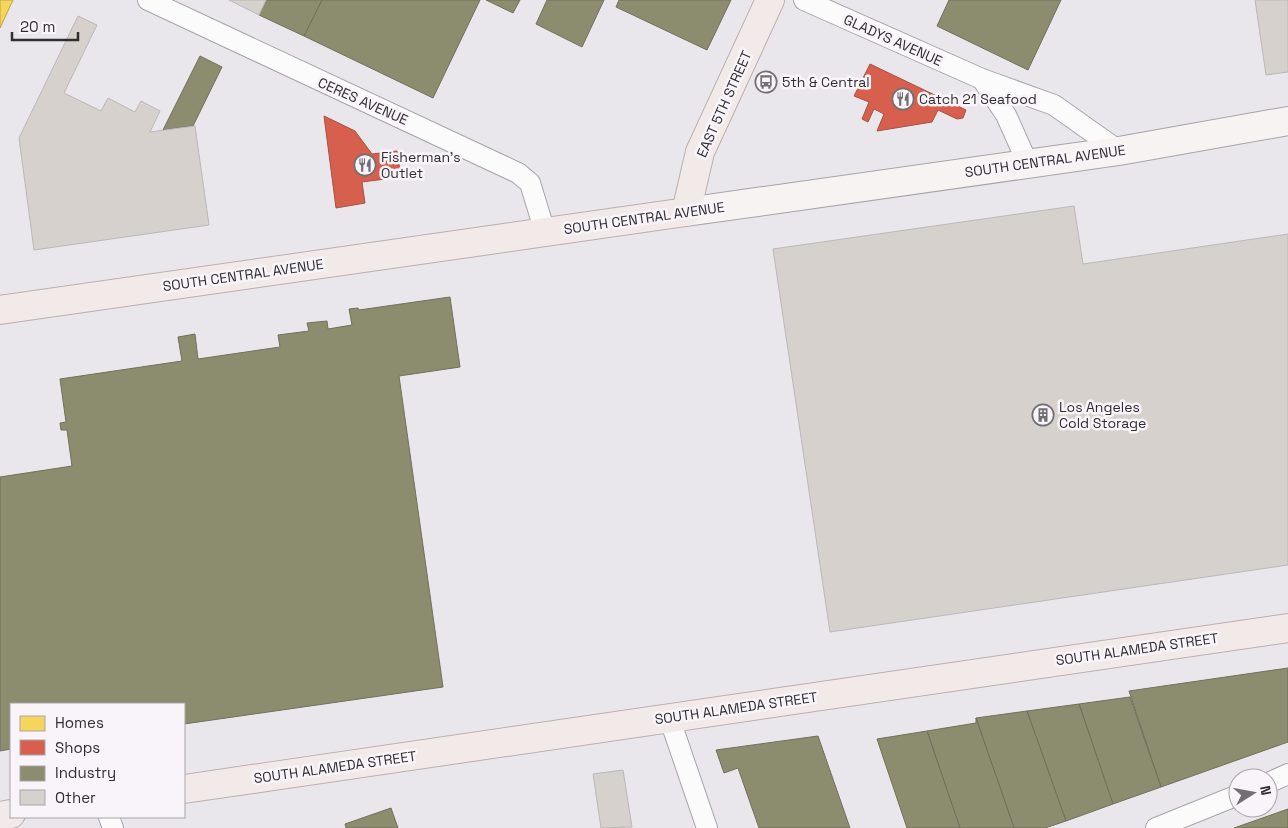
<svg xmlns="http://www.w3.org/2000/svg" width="1288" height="828" font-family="'Space Grotesk',sans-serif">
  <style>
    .homes { fill: #f6d55c; stroke: #bba34f }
    .shops { fill: #d6604d; stroke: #a45145 }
    .industry { fill: #8c8c6e; stroke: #70705c }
    .building { fill: #d7d1cd; stroke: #bab8b9 }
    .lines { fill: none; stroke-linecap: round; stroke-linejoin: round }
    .minor-casing { stroke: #a6a4a7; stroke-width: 22 }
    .secondary-casing { stroke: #a6a4a7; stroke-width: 30 }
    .primary-casing { stroke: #bdaeaf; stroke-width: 30 }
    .minor { stroke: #fcfbfc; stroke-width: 20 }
    .secondary { stroke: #f7f3f3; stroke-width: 28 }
    .primary { stroke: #f2eae9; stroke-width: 28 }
    .labels { text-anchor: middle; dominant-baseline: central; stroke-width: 5; stroke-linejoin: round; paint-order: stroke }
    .street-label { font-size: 14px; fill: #302e31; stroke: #f8f4fa }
    .poi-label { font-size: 14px; fill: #302e31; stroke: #f8f4fa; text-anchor: start }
  </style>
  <rect width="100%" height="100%" fill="#eae7ec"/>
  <polygon class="homes" points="0,0 13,0 0,28"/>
  <g class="shops">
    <polygon points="870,64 966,110 963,118 957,119 938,110 932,122 877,131 884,114 874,109 868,122 862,119 869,102 854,96"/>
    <polygon points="324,116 355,131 372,154 397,151 401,177 362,182 365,203 336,208"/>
  </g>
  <g class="industry">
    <polygon points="266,0 322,0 304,36 259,15"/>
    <polygon points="322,0 480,0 433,98 304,36"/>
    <polygon points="486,0 520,0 513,13"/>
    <polygon points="547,0 604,0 582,47 536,24"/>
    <polygon points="619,0 731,0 707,50 616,7"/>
    <polygon points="949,0 1061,0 1028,70 937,26"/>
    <polygon points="200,56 222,67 193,126 163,130"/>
    <polygon points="450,297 460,367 399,376 443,687 184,724 184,704 11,704 11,749 0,751 0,477 72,466 67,430 61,430 60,423 66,422 60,379 182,361 178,337 195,334 198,359 280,347 278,335 309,331 307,323 327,321 328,329 352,325 349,309 358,308 359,310"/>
    <polygon points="1288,668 1288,742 1161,787 1129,691"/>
    <polygon points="1130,697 1161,787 1113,804 1079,704"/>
    <polygon points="1079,704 1113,804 1066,821 1027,711"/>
    <polygon points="1027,711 1066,821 1045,828 1014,828 976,718"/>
    <polygon points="976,718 1014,828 960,828 927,731 976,723"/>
    <polygon points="927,731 960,828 907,828 877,739"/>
    <polygon points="818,736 850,828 759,828 738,768 724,773 716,750"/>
    <polygon points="391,808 398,828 346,828 345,824"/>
    <polygon points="1288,809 1288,828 1234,828"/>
  </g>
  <g class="building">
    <polygon points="229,0 266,0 259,15"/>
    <polygon points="1255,0 1288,0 1288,72 1266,75"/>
    <polygon points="78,16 97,25 64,93 101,111 108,98 135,112 141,101 160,111 150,132 195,126 209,225 34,250 19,138"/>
    <polygon points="1074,206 1083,264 1288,234 1288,565 830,632 773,249"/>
    <polygon points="623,770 632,827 601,828 593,774"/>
  </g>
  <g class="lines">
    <g class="minor-casing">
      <g id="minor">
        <polyline points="148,0 518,173 530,183 545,232"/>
        <polyline points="804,0 982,79 1054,105 1119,151"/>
        <polyline points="982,79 1006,115 1028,164"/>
        <polyline points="669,717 707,828"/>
        <polyline points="1268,783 1288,774"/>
        <polyline points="109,817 113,828"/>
        <polyline points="1156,828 1238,795"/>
      </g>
    </g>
    <g class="secondary-casing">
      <polyline id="secondary" points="686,212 1119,151 1288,121"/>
    </g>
    <g class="primary-casing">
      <g id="primary">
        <polyline points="0,310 686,212 700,152 770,0"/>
        <polyline points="184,789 1288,628"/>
        <polyline points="0,816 11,814"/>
      </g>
    </g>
    <use href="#minor" class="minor"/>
    <use href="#secondary" class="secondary"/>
    <use href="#primary" class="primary"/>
  </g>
  <defs>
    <g id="bus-ring" transform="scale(1.125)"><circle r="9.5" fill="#f8f4fa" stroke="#716f72" stroke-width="1.5"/><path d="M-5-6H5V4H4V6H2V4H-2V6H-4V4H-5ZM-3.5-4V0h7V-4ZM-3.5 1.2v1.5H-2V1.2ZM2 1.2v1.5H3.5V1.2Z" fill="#716f72"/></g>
    <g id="restaurant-ring" transform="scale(1.125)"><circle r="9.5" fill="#f8f4fa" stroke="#716f72" stroke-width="1.5"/><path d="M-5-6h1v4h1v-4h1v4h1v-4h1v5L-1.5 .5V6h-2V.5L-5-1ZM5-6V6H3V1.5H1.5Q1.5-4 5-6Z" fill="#716f72"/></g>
    <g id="building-ring" transform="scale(1.125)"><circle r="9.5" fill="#f8f4fa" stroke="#716f72" stroke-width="1.5"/><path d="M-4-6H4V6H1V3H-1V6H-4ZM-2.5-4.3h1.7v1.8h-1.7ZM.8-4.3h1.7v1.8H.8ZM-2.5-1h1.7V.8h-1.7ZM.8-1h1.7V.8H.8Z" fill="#716f72"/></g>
  </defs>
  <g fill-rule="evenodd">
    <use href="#bus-ring" x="766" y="82"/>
    <use href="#restaurant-ring" x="903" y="99"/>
    <use href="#restaurant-ring" x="365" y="165"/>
    <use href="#building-ring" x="1043" y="415"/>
  </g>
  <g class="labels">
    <g class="street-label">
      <text transform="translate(893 40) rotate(24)">GLADYS AVENUE</text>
      <text transform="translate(363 101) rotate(24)">CERES AVENUE</text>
      <text transform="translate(724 104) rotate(-66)">EAST 5TH STREET</text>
      <text transform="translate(1045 161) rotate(-8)">SOUTH CENTRAL AVENUE</text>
      <text transform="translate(644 218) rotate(-8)">SOUTH CENTRAL AVENUE</text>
      <text transform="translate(243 275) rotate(-8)">SOUTH CENTRAL AVENUE</text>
      <text transform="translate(1137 649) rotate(-8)">SOUTH ALAMEDA STREET</text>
      <text transform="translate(736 708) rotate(-8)">SOUTH ALAMEDA STREET</text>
      <text transform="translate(335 767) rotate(-8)">SOUTH ALAMEDA STREET</text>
    </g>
    <g class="poi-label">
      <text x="782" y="82">5th &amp; Central</text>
      <text x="919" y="99">Catch 21 Seafood</text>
      <text x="381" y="157">Fisherman's<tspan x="381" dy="16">Outlet</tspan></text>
      <text x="1059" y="407">Los Angeles<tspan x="1059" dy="16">Cold Storage</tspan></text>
    </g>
  </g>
  <rect x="10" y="703" width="175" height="115" fill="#f8f4fa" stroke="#a8a5aa"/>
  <rect x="20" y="716" width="25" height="15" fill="#f6d55c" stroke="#a8a5aa"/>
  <text x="55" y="728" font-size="15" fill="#302e31">Homes</text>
  <rect x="20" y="740" width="25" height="15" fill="#d6604d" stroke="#a8a5aa"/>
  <text x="55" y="753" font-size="15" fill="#302e31">Shops</text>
  <rect x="20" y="766" width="25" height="15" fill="#8c8c6e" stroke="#a8a5aa"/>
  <text x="55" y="778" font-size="15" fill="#302e31">Industry</text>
  <rect x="20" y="790" width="25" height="15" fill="#d7d1cd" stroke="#a8a5aa"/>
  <text x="55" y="803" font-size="15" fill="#302e31">Other</text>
  <g transform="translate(1253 793) rotate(79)"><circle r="24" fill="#f8f4fa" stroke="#a8a5aa"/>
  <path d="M0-4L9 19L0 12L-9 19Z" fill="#716f72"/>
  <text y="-8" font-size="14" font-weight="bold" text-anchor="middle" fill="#302e31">N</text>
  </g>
  <path d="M12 32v8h66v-8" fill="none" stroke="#302e31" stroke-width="2.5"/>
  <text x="20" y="32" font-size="15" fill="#302e31" stroke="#f8f4fa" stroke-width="4" paint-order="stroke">20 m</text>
</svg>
